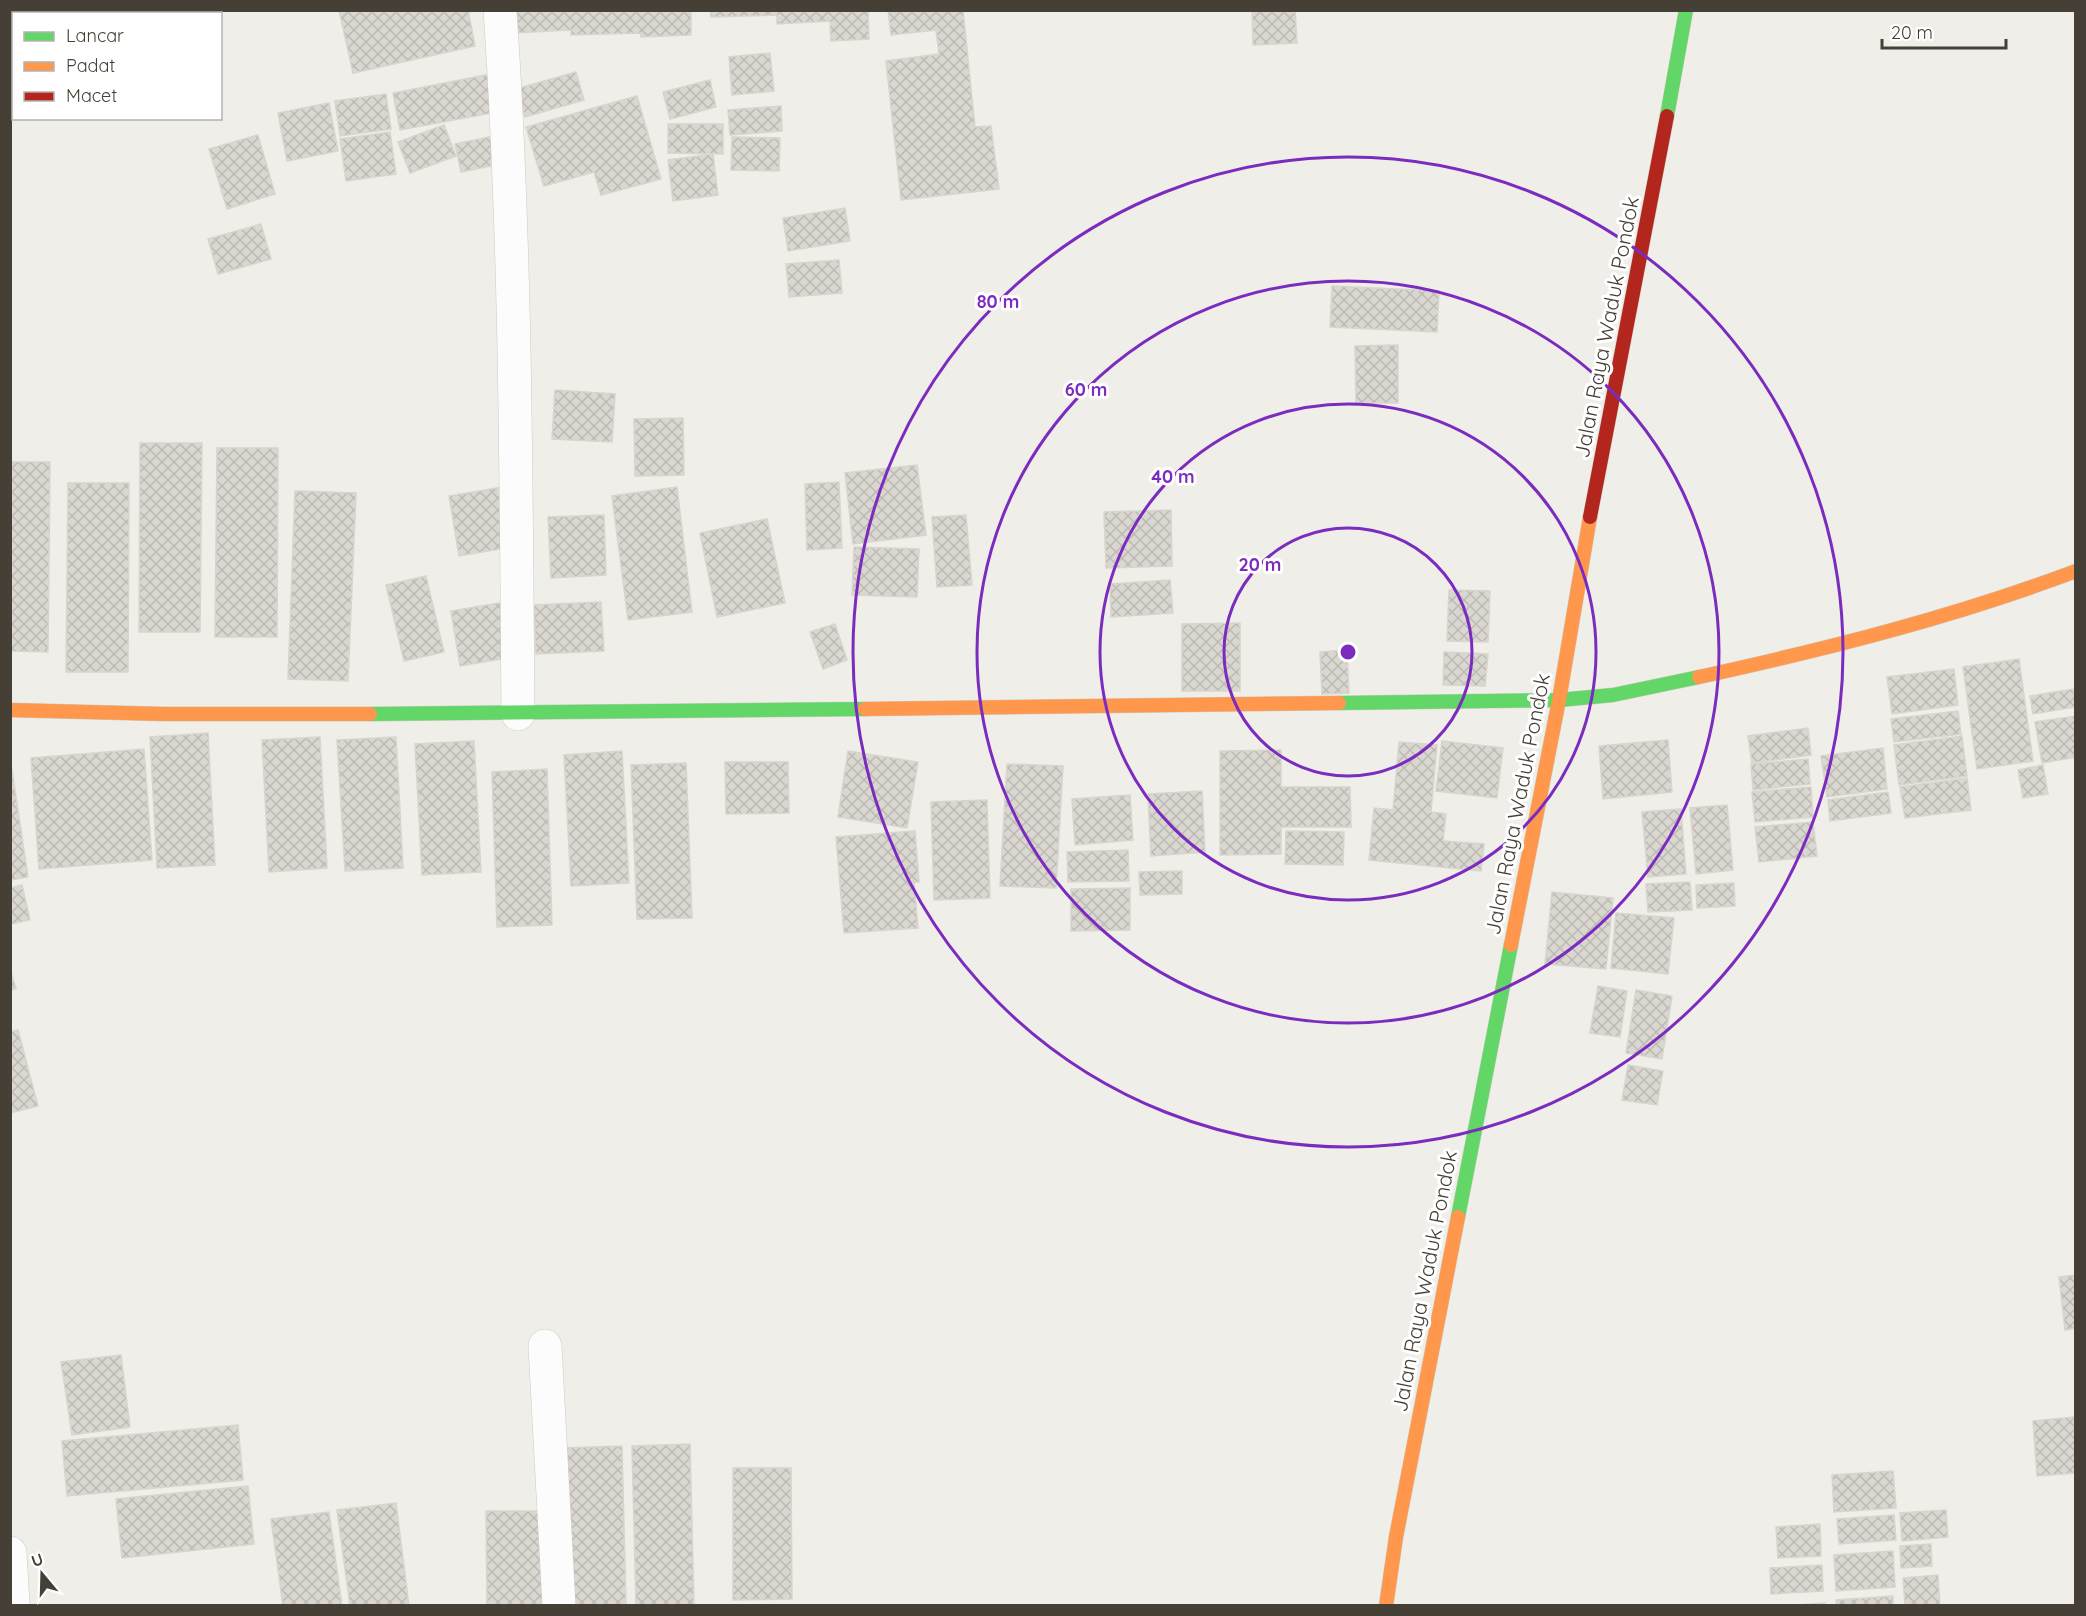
<svg xmlns="http://www.w3.org/2000/svg" width="2086" height="1616" font-family="Quicksand,sans-serif">
  <style>
    .building { fill: url(#building-cross-hatch); stroke: #d8d5ce; stroke-width: 1.5 }
    .lines { fill: none; stroke-linecap: round; stroke-linejoin: round }
    .street-casing { stroke: #cecbc6; stroke-width: 34 }
    .fast-casing { stroke: #cfcbbf; stroke-width: 15 }
    .slow-casing { stroke: #cfcbbf; stroke-width: 15 }
    .jam-casing { stroke: #cfcbbf; stroke-width: 15 }
    .street { stroke: #fdfcfc; stroke-width: 33 }
    .fast { stroke: #63d668; stroke-width: 14 }
    .slow { stroke: #ff974d; stroke-width: 14 }
    .jam { stroke: #b3261e; stroke-width: 14 }
    .ring { fill: none; stroke: #7b2cbf; stroke-width: 3 }
    .labels { text-anchor: middle; dominant-baseline: central; stroke-width: 6; stroke-linejoin: round; paint-order: stroke }
    .street-label { font-size: 21px; fill: #463f35; stroke: #fff }
    .centre { fill: #7b2cbf; stroke: #fff; stroke-width: 3 }
    .ring-label { font-size: 18px; text-anchor: middle; font-weight: bold; fill: #7b2cbf; stroke: #fff; stroke-width: 6; stroke-linejoin: round; paint-order: stroke }
  </style>
  <defs>
    <pattern id="building-cross-hatch" width="8" height="8" patternUnits="userSpaceOnUse" patternTransform="scale(1.5)"><rect width="8" height="8" fill="#dad7d1"/><path d="M0 0l8 8M0 8l8-8" fill="none" stroke="#bcbab4"/></pattern>
  </defs>
  <rect width="100%" height="100%" fill="#f0eee8"/>
  <g class="building">
    <polygon points="339,10 468,10 475,46 353,73"/>
    <polygon points="512,10 691,10 691,35 641,37 641,33 571,35 571,30 513,33"/>
    <polygon points="710,10 868,10 869,39 831,41 830,21 777,24 777,15 711,17"/>
    <polygon points="888,10 963,10 975,127 991,126 999,189 901,200 886,61 939,54 936,30 891,35"/>
    <polygon points="1252,10 1295,10 1297,43 1253,45"/>
    <polygon points="770,53 774,91 732,95 729,57"/>
    <polygon points="576,72 584,100 525,117 516,89"/>
    <polygon points="496,73 503,111 400,130 393,93"/>
    <polygon points="710,80 716,107 670,119 663,92"/>
    <polygon points="386,94 391,129 340,136 335,101"/>
    <polygon points="637,96 661,179 601,195 594,172 544,186 526,127"/>
    <polygon points="329,103 338,151 287,161 278,113"/>
    <polygon points="781,106 782,131 730,135 728,110"/>
    <polygon points="668,124 723,124 723,154 668,153"/>
    <polygon points="444,125 456,156 410,173 398,142"/>
    <polygon points="390,132 396,174 346,181 340,139"/>
    <polygon points="258,135 275,194 227,209 209,149"/>
    <polygon points="499,135 505,163 461,172 455,144"/>
    <polygon points="732,137 780,138 779,171 731,170"/>
    <polygon points="713,154 718,195 673,201 668,160"/>
    <polygon points="845,208 850,241 788,251 783,218"/>
    <polygon points="261,224 271,259 218,274 208,239"/>
    <polygon points="839,260 842,293 789,297 786,264"/>
    <polygon points="1332,286 1439,291 1437,332 1330,327"/>
    <polygon points="1398,345 1398,403 1356,403 1355,346"/>
    <polygon points="555,390 615,394 612,442 552,439"/>
    <polygon points="683,418 684,475 635,476 634,419"/>
    <polygon points="140,443 202,443 200,632 139,632"/>
    <polygon points="217,448 278,448 277,637 215,637"/>
    <polygon points="10,462 50,462 48,652 10,651"/>
    <polygon points="917,465 926,535 853,544 845,473"/>
    <polygon points="839,482 842,548 807,550 805,484"/>
    <polygon points="68,483 129,483 128,672 66,672"/>
    <polygon points="502,487 512,547 459,556 449,496"/>
    <polygon points="677,487 692,612 628,620 612,496"/>
    <polygon points="295,491 356,493 348,681 288,679"/>
    <polygon points="1171,510 1172,566 1106,568 1104,512"/>
    <polygon points="604,515 606,575 551,578 548,517"/>
    <polygon points="966,515 972,585 937,587 932,517"/>
    <polygon points="767,519 785,603 717,617 700,533"/>
    <polygon points="854,547 919,549 917,597 852,595"/>
    <polygon points="426,576 444,652 404,661 386,585"/>
    <polygon points="1170,580 1173,613 1111,617 1110,584"/>
    <polygon points="1449,590 1490,591 1488,642 1447,641"/>
    <polygon points="504,602 513,657 460,666 451,611"/>
    <polygon points="601,602 604,651 536,654 534,605"/>
    <polygon points="1240,623 1240,691 1182,691 1182,624"/>
    <polygon points="835,624 847,660 823,669 810,632"/>
    <polygon points="1347,650 1349,693 1322,694 1320,652"/>
    <polygon points="1444,652 1488,654 1485,686 1443,685"/>
    <polygon points="2019,659 2033,761 1977,769 1963,667"/>
    <polygon points="1954,669 1958,705 1892,714 1887,677"/>
    <polygon points="2073,689 2076,707 2033,714 2030,696"/>
    <polygon points="1958,711 1961,734 1894,742 1891,719"/>
    <polygon points="2076,716 2076,757 2042,763 2035,722"/>
    <polygon points="1808,728 1811,755 1752,763 1748,736"/>
    <polygon points="208,733 215,865 157,868 150,737"/>
    <polygon points="1962,736 1967,776 1899,785 1894,745"/>
    <polygon points="320,737 327,868 269,872 262,740"/>
    <polygon points="396,737 403,868 345,871 337,740"/>
    <polygon points="1668,740 1672,792 1603,799 1599,746"/>
    <polygon points="474,741 481,872 422,875 415,744"/>
    <polygon points="1442,741 1503,748 1497,798 1436,791"/>
    <polygon points="1399,742 1437,745 1431,812 1446,814 1443,841 1484,844 1481,871 1369,860 1374,808 1393,810"/>
    <polygon points="1883,748 1887,789 1827,797 1821,756"/>
    <polygon points="144,749 152,860 39,869 31,758"/>
    <polygon points="1281,750 1281,787 1350,787 1351,827 1281,827 1281,854 1220,855 1220,751"/>
    <polygon points="622,751 629,883 571,886 564,755"/>
    <polygon points="848,751 918,762 907,828 838,817"/>
    <polygon points="10,757 28,877 10,880"/>
    <polygon points="1808,759 1810,784 1753,790 1751,764"/>
    <polygon points="725,762 788,762 789,813 726,814"/>
    <polygon points="686,763 692,918 637,919 631,765"/>
    <polygon points="1007,764 1063,766 1056,888 1000,886"/>
    <polygon points="2043,765 2048,794 2023,798 2018,770"/>
    <polygon points="547,769 552,925 497,927 492,772"/>
    <polygon points="1967,778 1971,810 1905,818 1900,787"/>
    <polygon points="1811,787 1813,817 1755,822 1752,792"/>
    <polygon points="1202,791 1205,852 1151,856 1148,794"/>
    <polygon points="1888,792 1891,813 1830,821 1828,800"/>
    <polygon points="1130,795 1133,840 1075,845 1072,799"/>
    <polygon points="987,800 990,898 934,900 931,802"/>
    <polygon points="1727,805 1733,870 1696,874 1690,808"/>
    <polygon points="1681,809 1686,874 1648,877 1642,812"/>
    <polygon points="1813,822 1817,856 1759,862 1755,827"/>
    <polygon points="915,831 919,882 914,882 918,928 844,933 836,837"/>
    <polygon points="1286,831 1344,832 1343,865 1285,864"/>
    <polygon points="1128,850 1129,881 1068,882 1067,852"/>
    <polygon points="1182,871 1182,894 1140,895 1139,872"/>
    <polygon points="1690,882 1692,910 1648,912 1646,884"/>
    <polygon points="1734,883 1735,906 1697,908 1696,885"/>
    <polygon points="22,885 30,920 10,924 10,888"/>
    <polygon points="1130,888 1130,930 1071,931 1071,889"/>
    <polygon points="1552,892 1613,898 1606,969 1545,964"/>
    <polygon points="1616,913 1674,918 1668,974 1611,968"/>
    <polygon points="10,969 16,989 10,990"/>
    <polygon points="1598,986 1627,991 1620,1037 1590,1033"/>
    <polygon points="1636,990 1672,996 1662,1059 1626,1053"/>
    <polygon points="18,1030 38,1106 10,1113 10,1032"/>
    <polygon points="1628,1065 1663,1071 1657,1105 1622,1100"/>
    <polygon points="2076,1275 2076,1328 2065,1330 2059,1277"/>
    <polygon points="121,1355 130,1427 72,1435 61,1362"/>
    <polygon points="2074,1417 2076,1473 2037,1476 2033,1421"/>
    <polygon points="238,1425 243,1480 67,1496 62,1441"/>
    <polygon points="690,1444 694,1606 636,1606 632,1446"/>
    <polygon points="622,1446 626,1606 568,1606 564,1448"/>
    <polygon points="733,1468 791,1468 792,1599 733,1600"/>
    <polygon points="1893,1471 1896,1508 1834,1512 1832,1475"/>
    <polygon points="248,1486 254,1544 122,1558 116,1499"/>
    <polygon points="396,1503 409,1606 350,1606 337,1510"/>
    <polygon points="1946,1510 1948,1537 1902,1541 1900,1513"/>
    <polygon points="486,1511 544,1511 545,1606 487,1606"/>
    <polygon points="329,1512 342,1606 283,1606 271,1519"/>
    <polygon points="1894,1515 1896,1540 1839,1544 1837,1519"/>
    <polygon points="1820,1524 1821,1556 1778,1558 1776,1527"/>
    <polygon points="1931,1544 1932,1566 1901,1568 1900,1546"/>
    <polygon points="1893,1551 1895,1587 1836,1591 1834,1555"/>
    <polygon points="1822,1565 1823,1591 1771,1594 1770,1568"/>
    <polygon points="1938,1575 1940,1606 1905,1606 1903,1578"/>
    <polygon points="1893,1596 1893,1606 1837,1606 1836,1600"/>
    <polygon points="1825,1603 1825,1606 1776,1606"/>
  </g>
  <g class="lines">
    <g class="street-casing">
      <g id="street">
        <path d="M500 10C516 245 516 479 518 714"/>
        <polyline points="545,1346 559,1606"/>
        <polyline points="10,1553 13,1606"/>
      </g>
    </g>
    <g class="fast-casing">
      <g id="fast">
        <polyline points="1667,116 1686,10"/>
        <polyline points="1339,703 1559,700 1613,695 1699,677"/>
        <polyline points="370,714 865,709"/>
        <polyline points="1458,1217 1511,945"/>
      </g>
    </g>
    <g class="slow-casing">
      <g id="slow">
        <path d="M1699 677C1827 649 1954 617 2076 571"/>
        <polyline points="865,709 1339,703"/>
        <polyline points="10,710 164,714 370,714"/>
        <polyline points="1511,945 1559,700 1590,517"/>
        <polyline points="1386,1606 1396,1537 1458,1217"/>
      </g>
    </g>
    <g class="jam-casing">
      <polyline id="jam" points="1590,517 1667,116"/>
    </g>
    <use href="#street" class="street"/>
    <use href="#fast" class="fast"/>
    <use href="#slow" class="slow"/>
    <use href="#jam" class="jam"/>
  </g>
  <g class="ring">
    <circle cx="1348" cy="652" r="124"/>
    <circle cx="1348" cy="652" r="248"/>
    <circle cx="1348" cy="652" r="371"/>
    <circle cx="1348" cy="652" r="495"/>
  </g>
  <g class="labels">
    <g class="street-label">
      <text transform="translate(1606 327) rotate(-79)">Jalan Raya Waduk Pondok</text>
      <text transform="translate(1517 804) rotate(-79)">Jalan Raya Waduk Pondok</text>
      <text transform="translate(1424 1281) rotate(-79)">Jalan Raya Waduk Pondok</text>
    </g>
  </g>
  <circle cx="1348" cy="652" r="9" class="centre"/>
  <g class="ring-label">
    <text x="998" y="308">80 m</text>
    <text x="1086" y="396">60 m</text>
    <text x="1173" y="483">40 m</text>
    <text x="1260" y="571">20 m</text>
  </g>
  <rect width="2086" height="1616" fill="none" stroke="#463f35" stroke-width="24"/>
  <rect x="12" y="12" width="210" height="108" fill="#ffffff" stroke="#b5b2ae" stroke-width="1.5"/>
  <rect x="24" y="32" width="30" height="9" fill="#63d668" stroke="#b5b2ae" stroke-width="1.5"/>
  <text x="66" y="42" font-size="18" fill="#463f35">Lancar</text>
  <rect x="24" y="62" width="30" height="9" fill="#ff974d" stroke="#b5b2ae" stroke-width="1.5"/>
  <text x="66" y="72" font-size="18" fill="#463f35">Padat</text>
  <rect x="24" y="92" width="30" height="9" fill="#b3261e" stroke="#b5b2ae" stroke-width="1.5"/>
  <text x="66" y="102" font-size="18" fill="#463f35">Macet</text>
  <g transform="translate(42 1574) rotate(341)" stroke="#ffffff" stroke-width="4.5" paint-order="stroke">
  <path d="M0-4.5L10 22L0 15L-10 22Z" fill="#463f35"/>
  <text y="-9" font-size="16" font-weight="bold" text-anchor="middle" fill="#463f35">U</text>
  </g>
  <path d="M1882 39v9h124v-9" fill="none" stroke="#463f35" stroke-width="3"/>
  <text x="1891" y="39" font-size="18" fill="#463f35" stroke="#ffffff" stroke-width="4.5" paint-order="stroke">20 m</text>
</svg>
